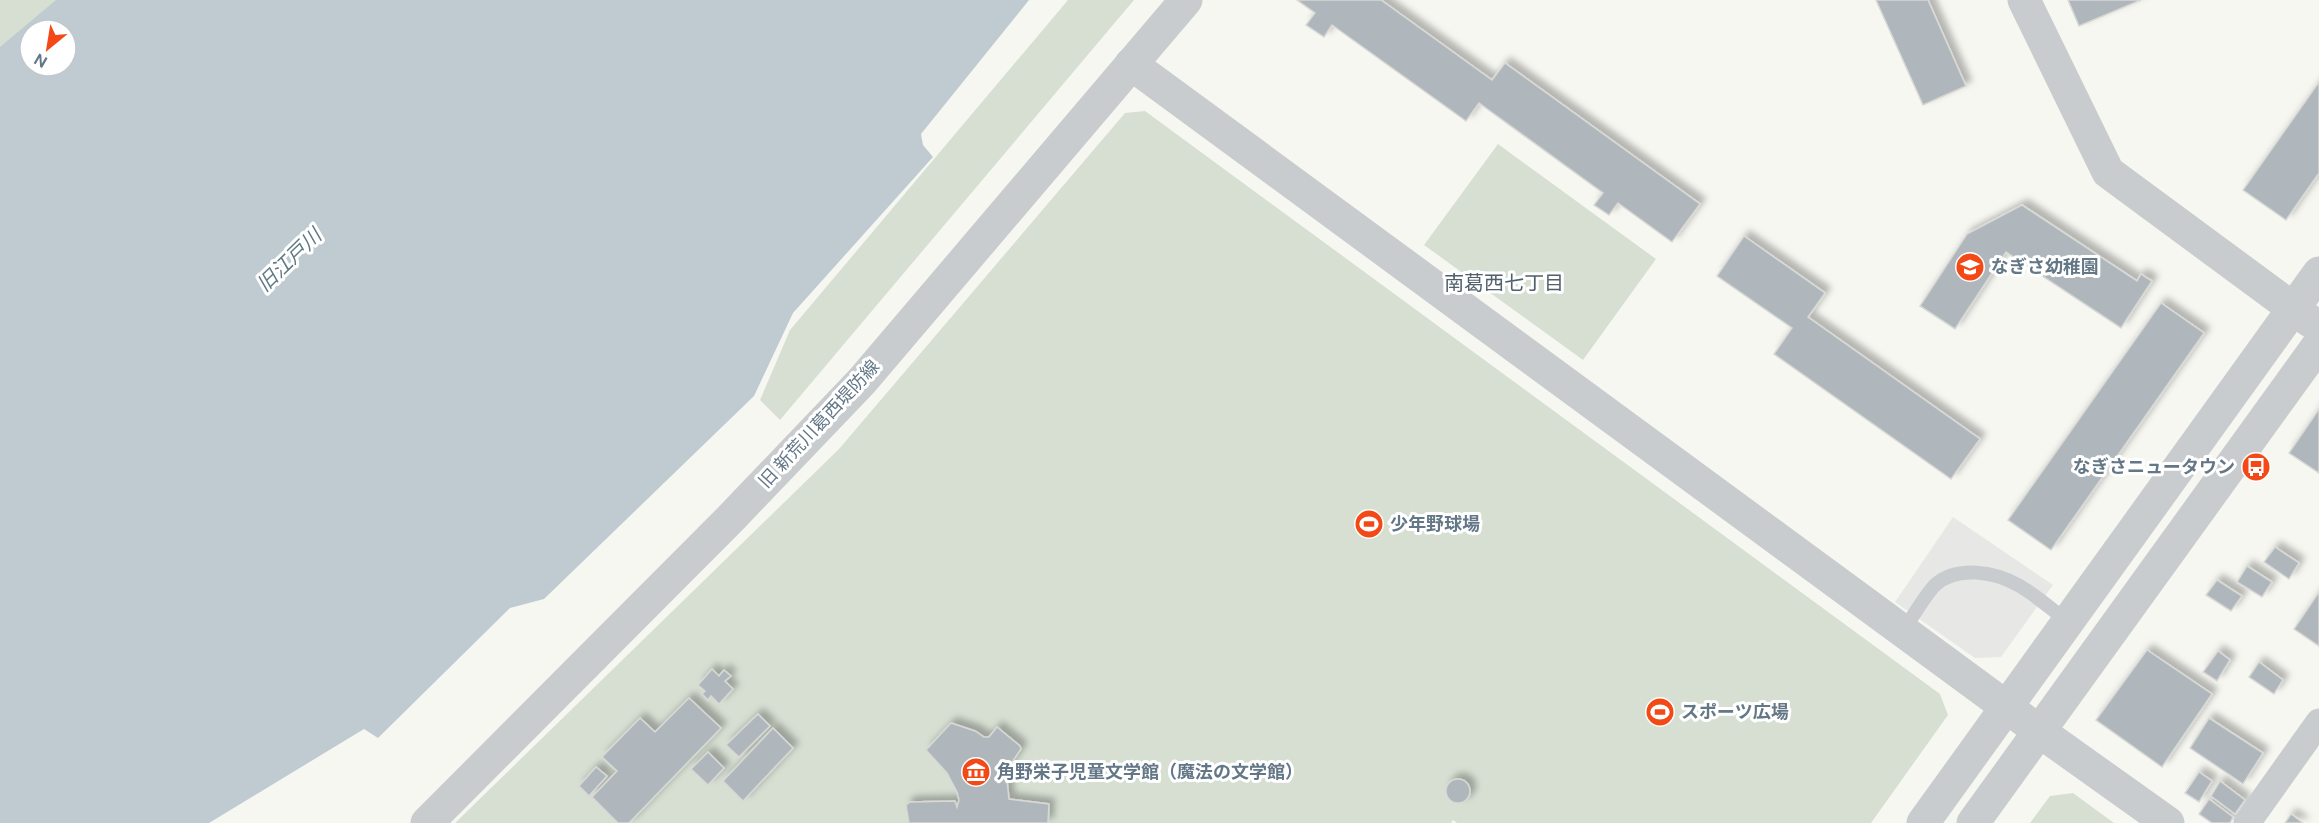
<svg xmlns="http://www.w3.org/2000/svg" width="2319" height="823" font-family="'DM Sans','Noto Sans JP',sans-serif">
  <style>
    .built { fill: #e7e8e6 }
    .green { fill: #d7dfd3 }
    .water { fill: #bfcbd0; fill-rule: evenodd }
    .building { fill: #afb7bc; stroke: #d8d8d5; stroke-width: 1.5; filter: url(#shadow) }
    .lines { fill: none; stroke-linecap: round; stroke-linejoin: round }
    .service { stroke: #c9cccf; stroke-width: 14 }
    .minor { stroke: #c9cccf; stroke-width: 27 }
    .tertiary { stroke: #c9cccf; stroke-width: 33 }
    .labels { text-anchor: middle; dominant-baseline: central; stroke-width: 6; stroke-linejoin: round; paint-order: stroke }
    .poi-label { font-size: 18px; font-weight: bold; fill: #637786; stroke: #fff; text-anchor: start }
    .street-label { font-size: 18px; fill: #637786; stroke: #fff }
    .water-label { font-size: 20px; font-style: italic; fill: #5f7983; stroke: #fff }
    .neighbourhood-label { font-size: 20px; fill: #51606b; stroke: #fff }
  </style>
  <defs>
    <filter id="shadow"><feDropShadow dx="5.5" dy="-5.5" stdDeviation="3" flood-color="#0004"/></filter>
  </defs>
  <rect width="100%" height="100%" fill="#f7f7f2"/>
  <polygon class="built" points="1953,517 2053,585 2001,657 1975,658 1895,602"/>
  <g class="green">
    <polygon points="0,0 78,0 30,30 0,68"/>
    <polygon points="1068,0 1134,0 780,420 760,400 790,330"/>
    <polygon points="1145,111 1940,694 1948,715 1871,823 1457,823 1453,820 1451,823 455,823 839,449 1125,113"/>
    <polygon points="1498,144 1656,259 1583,360 1424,245"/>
    <polygon points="2073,793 2114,823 2030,823 2050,796"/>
  </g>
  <path class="water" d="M56 0H1029L921 134 923 145 933 157 793 313 754 396 544 599 510 608 378 738 364 729 209 823H0V47ZM30 30H66V66H30Z"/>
  <g class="building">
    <polygon points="1297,0 1381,0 1492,80 1505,63 1700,204 1672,242 1618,203 1609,215 1594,205 1603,193 1479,103 1466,121 1332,25 1324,37 1306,25 1315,13"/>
    <polygon points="1876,0 1928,0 1966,86 1923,105"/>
    <polygon points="2068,0 2141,0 2079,26"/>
    <polygon points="2319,82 2319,173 2286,220 2243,190"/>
    <polygon points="2022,205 2137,281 2141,274 2152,281 2121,328 2006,252 1955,329 1920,306 1967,234"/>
    <polygon points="1744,236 1825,293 1808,317 1980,439 1951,479 1774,354 1792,328 1717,276"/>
    <polygon points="2161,303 2204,333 2051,550 2008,520"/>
    <polygon points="2319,409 2319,473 2289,453"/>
    <polygon points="2275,547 2299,563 2289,579 2264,562"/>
    <polygon points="2247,566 2272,582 2262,597 2237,582"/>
    <polygon points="2217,580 2242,596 2231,611 2206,595"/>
    <polygon points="2319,592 2319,646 2294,629"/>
    <polygon points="2147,650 2212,694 2162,767 2096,720"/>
    <polygon points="2218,651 2230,660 2217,681 2203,672"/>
    <polygon points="2259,662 2283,680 2274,694 2249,677"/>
    <polygon points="712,669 719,676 724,670 731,676 725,681 733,689 719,704 711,696 708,700 702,694 705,691 698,685"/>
    <polygon points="689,698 721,728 629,823 618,823 592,797 617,771 602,757 640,718 655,732"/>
    <polygon points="758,714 770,726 739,757 726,745"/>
    <polygon points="2209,718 2263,753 2243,784 2190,748"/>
    <polygon points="951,723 975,731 984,737 989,737 997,727 1020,746 1021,749 1006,771 1009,799 1049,804 1048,823 909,823 906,805 910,802 955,801 957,807 959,800 957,792 947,773 926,750"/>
    <polygon points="773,728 793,748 743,801 723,781"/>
    <polygon points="708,752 724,768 708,785 691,769"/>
    <polygon points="596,767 607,776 589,796 579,786"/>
    <polygon points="2199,772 2212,781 2199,802 2185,793"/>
    <circle cx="1458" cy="791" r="12"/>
    <polygon points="2220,781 2245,800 2235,814 2211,796"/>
    <polygon points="2209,799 2233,817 2230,823 2212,823 2199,814"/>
    <polygon points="2291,814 2303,823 2285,823"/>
  </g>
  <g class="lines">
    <path class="service" d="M1903 631C1913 617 1923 598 1935 585 1957 565 1995 572 2018 585 2036 595 2051 609 2067 621"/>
    <polyline class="minor" points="2247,823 2319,722"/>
    <g class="tertiary">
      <polyline points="2024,0 2108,172 2310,321"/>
      <polyline points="1131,64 2039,731 2168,823"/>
      <polyline points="427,823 731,518 862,381 1186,0"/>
      <polyline points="1923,823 2319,273"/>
      <polyline points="1973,823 2319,344"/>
    </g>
  </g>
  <defs>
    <g id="school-disc" transform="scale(1.5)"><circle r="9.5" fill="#f24917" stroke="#fff"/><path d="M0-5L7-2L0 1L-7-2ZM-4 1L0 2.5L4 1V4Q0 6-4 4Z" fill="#fff"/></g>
    <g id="bus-disc" transform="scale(1.5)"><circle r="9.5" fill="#f24917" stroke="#fff"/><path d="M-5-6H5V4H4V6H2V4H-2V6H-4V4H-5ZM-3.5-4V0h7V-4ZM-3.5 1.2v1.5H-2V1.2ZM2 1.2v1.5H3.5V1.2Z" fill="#fff"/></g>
    <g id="stadium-disc" transform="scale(1.5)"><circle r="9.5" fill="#f24917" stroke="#fff"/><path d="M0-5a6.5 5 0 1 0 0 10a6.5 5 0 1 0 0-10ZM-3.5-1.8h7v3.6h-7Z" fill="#fff"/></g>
    <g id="museum-disc" transform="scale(1.5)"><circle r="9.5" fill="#f24917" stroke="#fff"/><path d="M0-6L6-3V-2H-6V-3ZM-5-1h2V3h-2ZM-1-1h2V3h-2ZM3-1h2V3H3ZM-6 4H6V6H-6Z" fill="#fff"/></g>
  </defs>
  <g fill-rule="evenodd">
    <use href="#school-disc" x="1970" y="267"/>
    <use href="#bus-disc" x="2256" y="467"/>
    <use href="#stadium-disc" x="1369" y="524"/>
    <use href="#stadium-disc" x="1660" y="712"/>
    <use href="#museum-disc" x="976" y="772"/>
  </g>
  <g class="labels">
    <g class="poi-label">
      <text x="1991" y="267">なぎさ幼稚園</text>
      <text x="2235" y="467" text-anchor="end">なぎさニュータウン</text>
      <text x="1390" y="524">少年野球場</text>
      <text x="1681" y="712">スポーツ広場</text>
      <text x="997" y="772">角野栄子児童文学館（魔法の文学館）</text>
    </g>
    <g class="street-label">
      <text transform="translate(819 424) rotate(-47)">旧 新荒川葛西堤防線</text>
    </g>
    <g class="water-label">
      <text transform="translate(289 260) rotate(-44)">旧江戸川</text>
    </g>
    <g class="neighbourhood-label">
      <text x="1504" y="283">南葛西七丁目</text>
    </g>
  </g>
  <g transform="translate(48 48) rotate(210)"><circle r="28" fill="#ffffff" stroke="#c1c9cf" stroke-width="1.5"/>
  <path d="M0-4.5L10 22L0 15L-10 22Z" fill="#f24917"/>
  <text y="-9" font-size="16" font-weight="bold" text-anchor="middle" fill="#637786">N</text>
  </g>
</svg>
